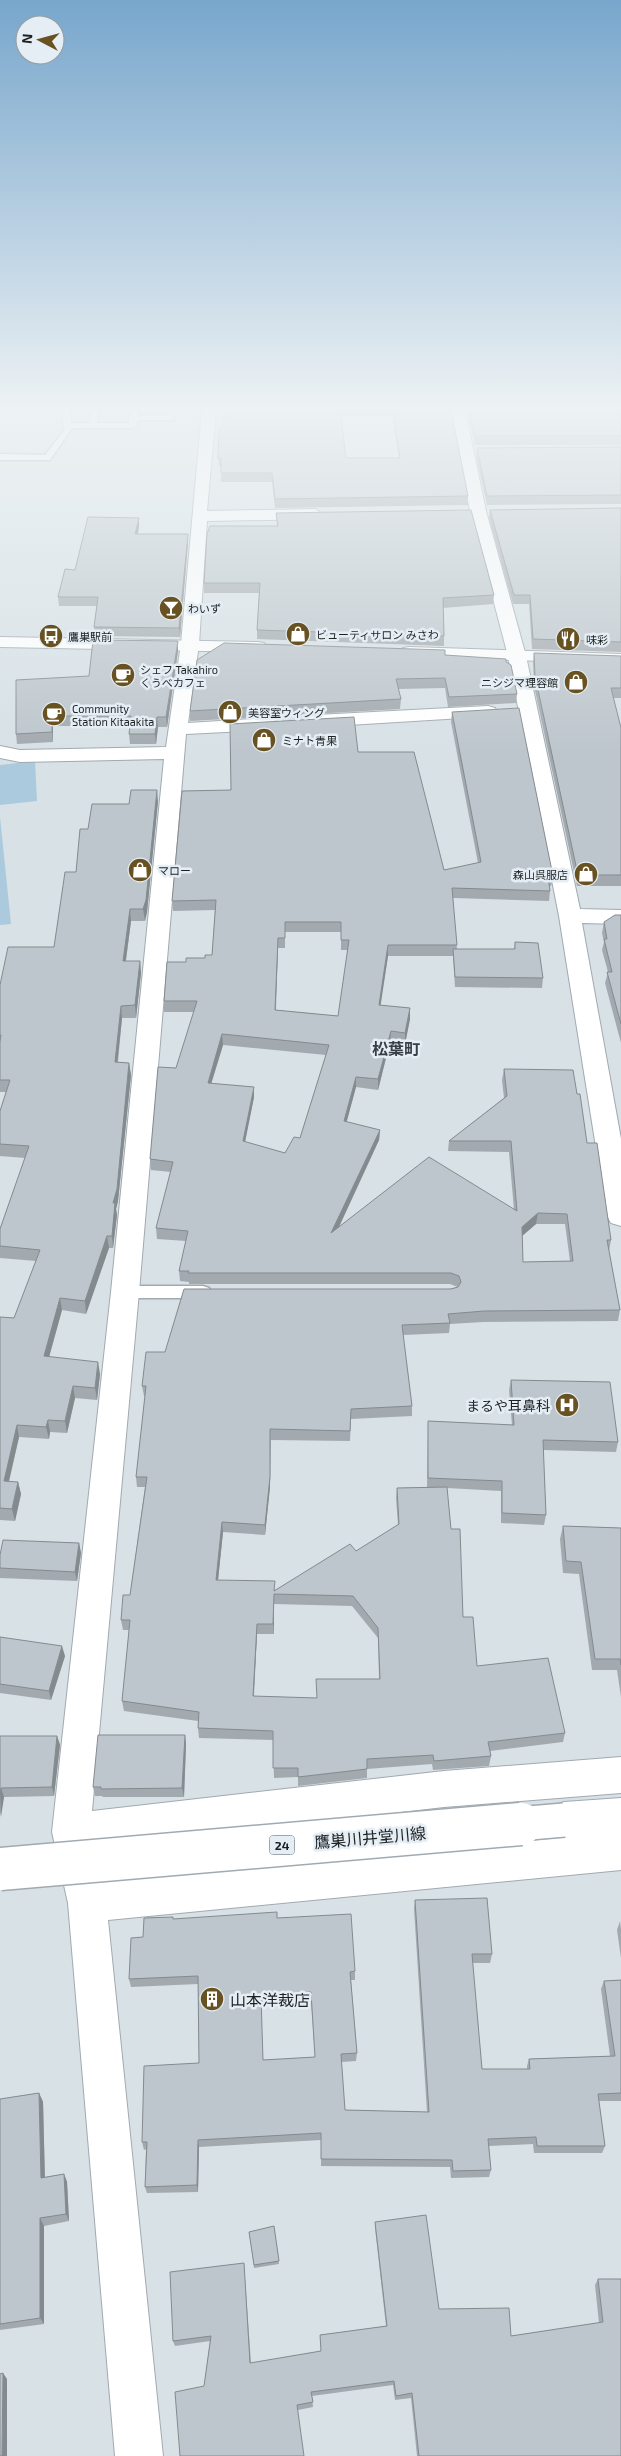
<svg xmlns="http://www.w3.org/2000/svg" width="621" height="2456" font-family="'Exo 2','Noto Sans JP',sans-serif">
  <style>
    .green { fill: #accadd }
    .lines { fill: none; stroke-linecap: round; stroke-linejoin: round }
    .lane-casing { stroke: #a1aab0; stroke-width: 3 }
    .street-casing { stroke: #a1aab0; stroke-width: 2 }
    .secondary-casing { stroke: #a1aab0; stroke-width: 2 }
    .primary-casing { stroke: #a1aab0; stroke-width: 2 }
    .lane { fill: #fff; fill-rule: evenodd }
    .street { fill: #fff; fill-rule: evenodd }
    .secondary { fill: #fff; fill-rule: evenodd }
    .primary { fill: #fff; fill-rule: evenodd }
    .primary-bridge-far1-casing { stroke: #a1aab0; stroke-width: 36; stroke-linecap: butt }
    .primary-bridge-casing { stroke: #a1aab0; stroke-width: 45; stroke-linecap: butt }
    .primary-bridge-far1 { stroke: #fff; stroke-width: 33 }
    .primary-bridge { stroke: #fff; stroke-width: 42 }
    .wall { fill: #a3aaaf; fill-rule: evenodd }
    .shaded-wall { fill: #848b8f }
    .building { fill: #bdc6cc; stroke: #848b8f; fill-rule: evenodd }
    .labels { text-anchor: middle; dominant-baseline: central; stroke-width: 5; stroke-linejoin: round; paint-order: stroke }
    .far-poi-label { font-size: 11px; fill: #1e2123; stroke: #e4eef4; text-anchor: start }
    .shield { fill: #e4eef4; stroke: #595e62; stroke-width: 1 }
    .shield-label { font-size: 12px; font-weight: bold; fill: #1e2123 }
    .poi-label { font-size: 14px; fill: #1e2123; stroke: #e4eef4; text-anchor: end }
    .quarter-label { font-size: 16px; font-weight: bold; fill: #373f44; stroke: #e4eef4 }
    .near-street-label { font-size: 16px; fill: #1e2123; stroke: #e4eef4 }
    .near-poi-label { font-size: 16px; fill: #1e2123; stroke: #e4eef4; text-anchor: start }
  </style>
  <rect width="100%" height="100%" fill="#d7e1e6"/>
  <g class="green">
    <polygon points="35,761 37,801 0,805 0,765"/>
    <polygon points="0,817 11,924 0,925"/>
  </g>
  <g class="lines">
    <g class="lane-casing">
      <g id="lane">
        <polygon points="62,410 70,410 71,423 88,423 91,410 99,410 97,423 129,423 131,410 139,410 138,416 167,416 168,410 176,410 174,420 138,420 137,425 133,428 72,428 50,460 0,460 0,454 45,455 64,431"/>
        <polygon points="125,1286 203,1286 209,1288 211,1292 209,1296 203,1298 125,1298 119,1296 117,1292 119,1288"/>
      </g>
    </g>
    <g class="street-casing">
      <g id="street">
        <polygon points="202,410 216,410 207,511 315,509 323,514 315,519 207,521 199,644 188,723 268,718 275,720 278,724 275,728 268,730 186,734 139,1292 92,1811 444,1771 621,1757 621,1793 444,1807 93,1848 102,1882 621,1832 621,1870 108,1920 163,2456 115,2456 68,1903 52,1832 111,1292 164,759 20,762 0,758 0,746 20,750 166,747 181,644"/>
        <polygon points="451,410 465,410 486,511 526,656 580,909 621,910 621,924 582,923 621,1139 621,1226 611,1223 607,1216 559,916 508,656 470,511"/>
        <polygon points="488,706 495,708 497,712 495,716 316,727 309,725 306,721 309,717 316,715"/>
      </g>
    </g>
    <g class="secondary-casing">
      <g id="secondary">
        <polygon points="0,637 258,642 264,643 267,647 264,651 258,652 0,647"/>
        <polygon points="409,647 621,654 621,664 403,656 400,652 403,648"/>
      </g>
    </g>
    <g class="primary-casing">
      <polygon id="primary" points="621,1798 621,1834 564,1838 551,1833 545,1820 551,1807 564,1802"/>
    </g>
    <use href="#lane" class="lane"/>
    <use href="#street" class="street"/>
    <use href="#secondary" class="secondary"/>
    <use href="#primary" class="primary"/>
    <g class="primary-bridge-far1-casing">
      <polyline id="primary-bridge-far1" points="506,1825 564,1820"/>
    </g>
    <g class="primary-bridge-casing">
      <polyline id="primary-bridge" points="0,1869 521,1824"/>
    </g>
    <use href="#primary-bridge-far1" class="primary-bridge-far1"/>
    <use href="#primary-bridge" class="primary-bridge"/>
  </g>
  <g class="wall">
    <path d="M231 410H451L468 496V505L275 508 272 482H221V466H219L218 458 222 429 231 416ZM392 415 399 458H346L341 416Z"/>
    <polygon points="467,410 621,410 621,445 475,445"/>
    <polygon points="621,447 621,504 487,505 476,457 477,448"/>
    <polygon points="621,508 621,652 532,649 529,604 513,604 489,519 490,510"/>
    <polygon points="276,513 494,595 493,604 443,608 444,636 444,646 257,639 257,630 259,593 204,593 204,583 277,526"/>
    <polygon points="139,518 139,527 138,534 188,543 180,637 95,636 94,627 97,606 59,606 58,597 75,570"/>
    <polygon points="178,651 167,727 158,727 156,744 130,744 129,734 130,726 53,726 53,742 17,744 16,734 89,676"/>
    <polygon points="534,653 621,656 621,698 613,698 621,728 621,886 577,886 534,686 533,663"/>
    <polygon points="445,655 506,662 517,694 516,703 448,707 445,688 398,689 401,699 400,709 190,721 190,711"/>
    <path d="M452 712 553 876 551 886H549L550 891 549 901 453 898 457 949H514L515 942 543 978 542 988 455 987 453 956H388L380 1005 410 1008V1019L405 1044 390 1042 378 1090 356 1087 346 1122 380 1130 379 1140 339 1227 514 1210 509 1152 448 1151 449 1141 504 1098 502 1080 504 1069 577 1094 587 1143 611 1240 609 1251 620 1310 618 1321 483 1322 450 1324 449 1333 403 1335 412 1406V1416L351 1419 350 1441 271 1440 270 1487 265 1535 223 1532 218 1580 275 1590 356 1551 398 1525 396 1498 397 1488 434 1487H427L428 1421 512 1425 509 1390 511 1380 618 1442 616 1452 543 1450 546 1515 544 1525 501 1523V1491L447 1488 451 1529 463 1617 477 1666 565 1733 563 1742 490 1751 491 1756 489 1766 433 1770 432 1764 367 1769V1778L298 1786V1777L274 1778 273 1740 199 1738 198 1728V1721L124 1711 122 1701 129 1630H123L121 1620 130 1595 145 1487H137L136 1477 145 1396H144L142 1386 165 1352 458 1287 450 1284H189V1282L180 1281 179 1271 186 1241 157 1239 156 1228 171 1172 151 1170 150 1159 176 1068 194 1012H164V1001L186 962 205 958 212 955 215 910 173 911 172 901 231 790 358 752 444 870 478 863 451 722ZM285 932H341V950H348L338 1016 276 1010 278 948H285ZM223 1045 326 1055 300 1138 285 1153 245 1142 254 1097 211 1084ZM536 1224H565L570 1261 523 1262 522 1236ZM274 1604 352 1606 378 1638 379 1679 316 1698 254 1696 257 1634H274Z"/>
    <polygon points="158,801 147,912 145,921 131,921 126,961 140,961 141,973 136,1018 122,1018 118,1062 129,1063 131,1075 118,1201 116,1209 117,1215 113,1248 109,1248 86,1314 62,1310 49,1357 100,1374 97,1400 75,1398 67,1433 50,1432 49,1439 19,1437 9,1482 18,1482 21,1494 15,1521 0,1520 0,1317 14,1318 36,1261 0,1258 0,1229 25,1158 0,1156 0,1111 6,1092 0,1092 0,985 54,947 88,829 129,804"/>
    <polygon points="621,915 621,1043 605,983 608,972 602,950 604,942 602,933 604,922"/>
    <polygon points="563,1526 621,1528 621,1697 617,1670 592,1670 579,1574 563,1573 560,1539"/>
    <polygon points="79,1543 81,1553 77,1581 0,1578 0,1555"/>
    <polygon points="0,1637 65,1656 51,1700 0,1693"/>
    <polygon points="185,1735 186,1744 184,1797 103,1797 102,1796 95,1796 93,1787"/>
    <polygon points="0,1736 57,1736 60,1745 54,1796 4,1797 0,1817"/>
    <path d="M415 1900 492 1954 490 1963H472L482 2069H527V2066L529 2059 610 2056 601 1989 604 1981 621 1980V2101H599L605 2146 602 2153H534L533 2144 489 2146 491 2170 489 2177 451 2178 450 2167 321 2166V2140L199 2147 198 2192 147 2193 145 2187 146 2149 144 2150 142 2142 199 2063 198 1984 131 1987 129 1979 143 1937 174 1919 277 1918 355 1971V1980H351L357 2053 356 2061 341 2062 345 2110 427 2112 414 1909ZM311 2001 315 2057 263 2060 261 2005Z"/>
    <polygon points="620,1921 621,1929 621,1958 617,1930"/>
    <polygon points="39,2093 43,2102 45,2177 64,2174 67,2182 69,2221 44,2226 44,2324 0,2330 0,2099"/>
    <polygon points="375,2222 439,2309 511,2336 599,2323 595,2285 598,2279 621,2456 417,2456 411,2398 395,2400 393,2385 312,2396 313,2407 298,2410 204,2386 210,2341 175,2346 173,2341 244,2263 251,2363 321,2351 320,2335 386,2326 375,2228"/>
    <polygon points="274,2226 279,2264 254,2268 249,2232"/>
  </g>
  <g class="shaded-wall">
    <polygon points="139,518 139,527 136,542 135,534"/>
    <polygon points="188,534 188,543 180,637 179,628"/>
    <polygon points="178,641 178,651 167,727 166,717"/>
    <polygon points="52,716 53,726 53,742 52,732"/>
    <polygon points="157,717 158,727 156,744 155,734"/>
    <polygon points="157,790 158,801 147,912 145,921 143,909"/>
    <polygon points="130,909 131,921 124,973 123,961"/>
    <polygon points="278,938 278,948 275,1020 275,1010"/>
    <polygon points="388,945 388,956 379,1016 379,1005"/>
    <polygon points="140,961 141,973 136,1018 135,1005"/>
    <polygon points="121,1006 122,1018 116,1074 115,1062"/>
    <polygon points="410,1008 410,1019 405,1044 405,1033"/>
    <polygon points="391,1031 390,1042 378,1090 378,1079"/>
    <polygon points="222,1034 223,1045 208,1094 208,1083"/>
    <polygon points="129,1063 131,1075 118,1201 116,1209 117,1215 113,1248 112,1236 113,1203"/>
    <polygon points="356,1077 356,1087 344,1132 344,1121"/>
    <polygon points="254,1087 254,1097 243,1152 243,1141"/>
    <polygon points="380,1130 379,1140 331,1244 331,1233"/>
    <polygon points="538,1213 536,1224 521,1237 522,1227"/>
    <polygon points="107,1236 109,1248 86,1314 85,1301"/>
    <polygon points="60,1298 62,1310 46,1368 44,1356"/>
    <polygon points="98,1362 100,1374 97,1400 95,1388"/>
    <polygon points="73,1386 75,1398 67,1433 65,1421"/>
    <polygon points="48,1420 50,1432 49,1439 46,1427"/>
    <polygon points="17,1425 19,1437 6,1493 4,1481"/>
    <polygon points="270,1429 270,1487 265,1535 265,1525"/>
    <polygon points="18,1482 21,1494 15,1521 12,1509"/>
    <polygon points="222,1522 223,1532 217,1590 216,1580"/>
    <polygon points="79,1543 81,1553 77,1581 75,1572"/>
    <polygon points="274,1594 274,1634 273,1624"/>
    <polygon points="257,1624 257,1634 253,1706 253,1696"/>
    <polygon points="62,1646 65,1656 51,1700 49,1691"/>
    <polygon points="185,1735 186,1744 184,1797 182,1788"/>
    <polygon points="57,1736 60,1745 54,1796 52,1787"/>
    <polygon points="1,1788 4,1797 1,1817 0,1793"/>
    <polygon points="39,2093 43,2102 45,2186 41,2178"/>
    <polygon points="198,2140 199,2147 198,2192 197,2185"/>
    <polygon points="64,2174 67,2182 69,2221 66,2214"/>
    <polygon points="40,2218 44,2226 44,2324 40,2318"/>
    <polygon points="3,2373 7,2379 7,2456 2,2456"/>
  </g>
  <g class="building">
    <polygon points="231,410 340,410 346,458 400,458 393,410 451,410 468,496 275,499 272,473 221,473 221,458 218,458 219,429 222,429 223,416 231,416"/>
    <polygon points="469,410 621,410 621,436 475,436"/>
    <polygon points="621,447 621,495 487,496 477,448"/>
    <polygon points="621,508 621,642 533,639 530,595 514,595 490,510"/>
    <polygon points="471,510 494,595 443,598 444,636 257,630 260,583 204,583 207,534 210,526 278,526 276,513"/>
    <polygon points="88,517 139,518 135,534 188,534 179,628 94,627 98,597 58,597 65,569 75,570"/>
    <polygon points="93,640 178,641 166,717 157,717 155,734 129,734 131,716 52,716 52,732 16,734 16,680 89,676"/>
    <polygon points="224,643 445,650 445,655 506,659 506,662 511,665 517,694 449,697 445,678 396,679 401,699 190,711 197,660"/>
    <polygon points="534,653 621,656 621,688 611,688 621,728 621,875 578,875 535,676"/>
    <path d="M519 708 553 876H548L550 891 452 888 457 945H388L379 1005 410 1008 405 1033 391 1031 378 1079 356 1077 344 1121 380 1130 331 1233 429 1157 517 1211 511 1141H449L507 1096 504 1069 573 1070 577 1094H580L587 1143H597L611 1240H607L620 1310 484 1311 448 1314 450 1323 402 1325 412 1406 351 1409 350 1431 270 1429V1477L265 1525 222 1522 216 1580 275 1581 274 1591 350 1544 356 1551 399 1524 397 1488 447 1487 451 1529H460L463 1617H473L477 1666 548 1658 565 1733 488 1742 491 1756 434 1761 433 1755 367 1759V1769L298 1777V1768H273V1731L198 1728 199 1712 122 1701 130 1620H121L123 1595H130L147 1477H136L146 1386H142L146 1352H165L184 1289H451L458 1287 461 1282 459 1276 451 1273H188L189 1271H179L188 1231 156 1228 173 1162 150 1159 158 1067 176 1068 197 1001H164L167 962H186V958H205V955H212L216 900 172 901 182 791 231 790 230 724 354 717 358 752H414L444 870 481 862 452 712ZM285 922H341V940H349L338 1016 275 1010 278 938H285ZM222 1034 329 1045 300 1138 294 1137 285 1153 243 1141 254 1087 208 1083ZM538 1213 567 1214 573 1261 523 1262 522 1227ZM274 1594 353 1596 378 1628 380 1679H316L317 1698 253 1696 257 1624H273Z"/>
    <polygon points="131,790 157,790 146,900 143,909 130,909 123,961 140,961 135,1005 121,1006 115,1062 129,1063 117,1189 113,1203 115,1203 112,1236 107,1236 85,1301 60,1298 44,1356 98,1362 95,1388 73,1386 65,1421 48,1420 46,1427 17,1425 4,1481 18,1482 12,1509 0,1508 0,1317 14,1318 40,1250 0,1246 0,1229 29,1146 0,1144 0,1111 10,1080 0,1080 0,1042 1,1035 0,1035 0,985 8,947 54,947 65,872 76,872 80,829 88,829 92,804 129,804"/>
    <polygon points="615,915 621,915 621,1024 607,972 612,972 604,939 607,939 604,922"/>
    <polygon points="515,942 538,943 543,978 455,977 453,949 515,949"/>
    <polygon points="511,1380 610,1382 618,1442 543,1440 546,1515 502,1513 502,1481 428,1478 428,1421 514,1425"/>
    <polygon points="563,1526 621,1528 621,1665 620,1659 595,1659 581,1562 566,1561"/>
    <polygon points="3,1540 79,1543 75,1572 0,1568 0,1555"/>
    <polygon points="0,1637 62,1646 49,1691 0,1684"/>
    <polygon points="98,1735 185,1735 182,1788 101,1789 101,1787 93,1787"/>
    <polygon points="0,1736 57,1736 52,1787 1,1788 0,1793"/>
    <path d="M487 1898 492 1954H472L482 2069H530L529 2059 615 2056 604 1981 621 1980V2093L598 2094 605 2146H537L536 2137 488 2139 491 2170 453 2171 452 2160 321 2159V2133L198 2140 197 2185 145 2187 147 2142H142L144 2066 199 2063 198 1976 129 1979 131 1938 143 1937 144 1918 173 1917V1919L277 1912V1918L351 1914 355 1971 350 1972 357 2053 341 2054 345 2110 429 2112 415 1900ZM311 1992 315 2057 263 2060 261 1997Z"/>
    <polygon points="39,2093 41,2178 64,2174 66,2214 40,2218 40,2318 0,2324 0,2099"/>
    <polygon points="426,2215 439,2309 509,2308 511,2336 603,2322 598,2279 621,2279 621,2456 419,2456 412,2393 396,2396 394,2381 311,2392 313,2402 297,2405 304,2456 180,2456 175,2392 204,2386 211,2336 173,2341 170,2272 244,2263 250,2363 321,2351 320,2335 387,2326 375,2222"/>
    <polygon points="274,2226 279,2261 254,2265 249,2232"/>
    <polygon points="3,2373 2,2456 0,2456 0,2374"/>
  </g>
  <linearGradient id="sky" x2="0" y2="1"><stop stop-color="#78a6cc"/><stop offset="0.54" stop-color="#edf2f4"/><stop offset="1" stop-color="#edf2f4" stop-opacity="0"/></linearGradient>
  <rect width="621" height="754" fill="url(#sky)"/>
  <defs>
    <g id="bar-disc" transform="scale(1.25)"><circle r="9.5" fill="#695222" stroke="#e4eef4"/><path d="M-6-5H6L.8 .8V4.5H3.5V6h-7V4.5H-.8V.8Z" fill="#fff"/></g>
    <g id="shop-disc" transform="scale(1.25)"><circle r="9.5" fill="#695222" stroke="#e4eef4"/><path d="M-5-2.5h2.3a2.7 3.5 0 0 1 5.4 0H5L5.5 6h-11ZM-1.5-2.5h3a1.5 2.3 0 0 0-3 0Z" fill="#fff"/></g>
    <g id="bus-disc" transform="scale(1.25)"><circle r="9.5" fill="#695222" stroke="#e4eef4"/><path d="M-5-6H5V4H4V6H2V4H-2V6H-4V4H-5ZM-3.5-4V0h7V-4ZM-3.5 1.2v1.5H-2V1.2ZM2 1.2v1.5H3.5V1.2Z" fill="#fff"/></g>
    <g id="restaurant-disc" transform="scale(1.25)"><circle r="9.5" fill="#695222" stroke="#e4eef4"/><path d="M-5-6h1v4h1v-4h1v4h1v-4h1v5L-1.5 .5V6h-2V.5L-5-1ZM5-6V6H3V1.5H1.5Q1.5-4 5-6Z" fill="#fff"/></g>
    <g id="cafe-disc" transform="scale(1.25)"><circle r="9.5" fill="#695222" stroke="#e4eef4"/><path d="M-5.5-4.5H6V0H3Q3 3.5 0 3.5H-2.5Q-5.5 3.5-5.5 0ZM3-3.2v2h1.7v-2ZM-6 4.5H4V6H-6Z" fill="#fff"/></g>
    <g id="hospital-disc" transform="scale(1.25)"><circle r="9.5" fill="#695222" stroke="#e4eef4"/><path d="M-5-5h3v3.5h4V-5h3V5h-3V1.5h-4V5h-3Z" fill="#fff"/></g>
    <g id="building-disc" transform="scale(1.25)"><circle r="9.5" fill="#695222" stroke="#e4eef4"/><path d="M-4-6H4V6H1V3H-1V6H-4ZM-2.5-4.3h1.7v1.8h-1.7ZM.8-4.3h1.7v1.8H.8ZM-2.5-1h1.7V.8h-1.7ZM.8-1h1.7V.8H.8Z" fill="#fff"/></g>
  </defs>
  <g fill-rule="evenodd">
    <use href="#bar-disc" x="171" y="608"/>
    <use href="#shop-disc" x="298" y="634"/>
    <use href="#bus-disc" x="51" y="636"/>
    <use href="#restaurant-disc" x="568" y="639"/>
    <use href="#cafe-disc" x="123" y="675"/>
    <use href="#shop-disc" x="576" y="682"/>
    <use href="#shop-disc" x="230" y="712"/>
    <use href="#cafe-disc" x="54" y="714"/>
    <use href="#shop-disc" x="264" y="740"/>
    <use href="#shop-disc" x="140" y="870"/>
    <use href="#shop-disc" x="586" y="874"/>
    <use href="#hospital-disc" x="567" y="1405"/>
    <use href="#building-disc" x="212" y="1999"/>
  </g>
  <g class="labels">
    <g class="far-poi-label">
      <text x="188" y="608">わいず</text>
      <text x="316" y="634">ビューティサロン みさわ</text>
      <text x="68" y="636">鷹巣駅前</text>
      <text x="586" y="639">味彩</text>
      <text x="140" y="669">シェフ Takahiro<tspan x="140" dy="13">くうべカフェ</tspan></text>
      <text x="558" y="682" text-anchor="end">ニシジマ理容館</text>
      <text x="72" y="708">Community<tspan x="72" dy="13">Station Kitaakita</tspan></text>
      <text x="248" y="712">美容室ウィング</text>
      <text x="282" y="740">ミナト青果</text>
      <text x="158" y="870">マロー</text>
      <text x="568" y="874" text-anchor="end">森山呉服店</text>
    </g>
    <rect class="shield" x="269.5" y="1835.5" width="25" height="19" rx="4"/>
    <g class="shield-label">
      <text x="282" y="1845">24</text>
    </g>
    <g class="poi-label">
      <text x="550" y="1405">まるや耳鼻科</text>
    </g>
    <g class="quarter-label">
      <text x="396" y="1048">松葉町</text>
    </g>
    <g class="near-street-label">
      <text transform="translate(370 1837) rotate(-5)">鷹巣川井堂川線</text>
    </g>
    <g class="near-poi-label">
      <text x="230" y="1999">山本洋裁店</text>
    </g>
  </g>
  <g transform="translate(40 40) rotate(276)"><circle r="24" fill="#e4eef4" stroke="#959ca0"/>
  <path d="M0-4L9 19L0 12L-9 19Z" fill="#695222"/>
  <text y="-8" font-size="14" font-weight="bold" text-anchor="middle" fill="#1e2123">N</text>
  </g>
</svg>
